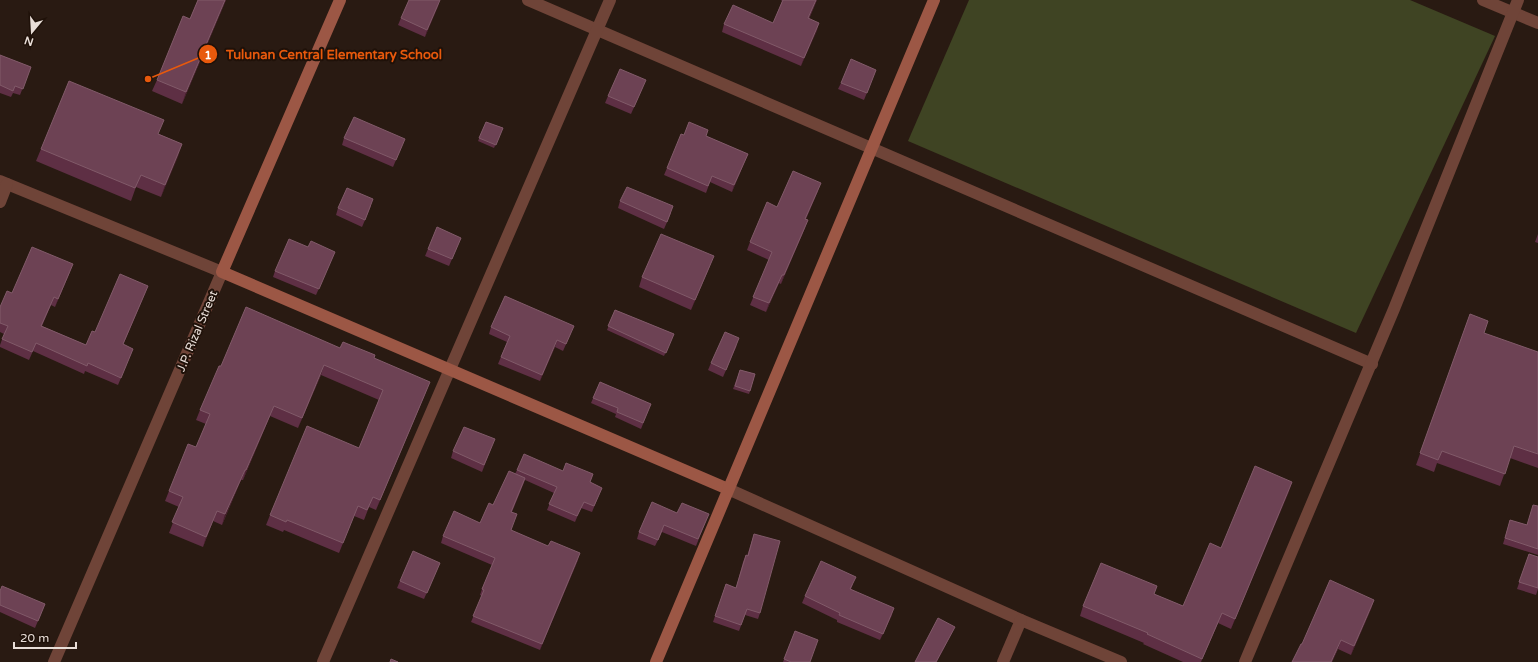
<svg xmlns="http://www.w3.org/2000/svg" width="1538" height="662" font-family="'Varela Round',sans-serif">
  <style>
    .green { fill: #3f4423 }
    .lines { fill: none; stroke-linecap: round; stroke-linejoin: round }
    .street { stroke: #6f4438; stroke-width: 12 }
    .secondary { stroke: #9c5745; stroke-width: 12 }
    .wall { fill: #5e2f44 }
    .shaded-wall { fill: #431f29 }
    .building { fill: #6d4254; stroke: #815a69 }
    .labels { text-anchor: middle; dominant-baseline: central; stroke-width: 4; stroke-linejoin: round; paint-order: stroke }
    .street-label { font-size: 12px; fill: #e9ded8; stroke: #1f1109 }
    .leader { fill: none; stroke: #e8590c; stroke-width: 1.5 }
    .callout-dot { fill: #e8590c; stroke: #1f1109; stroke-width: 1.5 }
    .mark-label { font-size: 12px; text-anchor: middle; font-weight: bold; fill: #fff }
    .callout-label { font-size: 13px; text-anchor: middle; font-weight: bold; fill: #e8590c; stroke: #1f1109; stroke-width: 4; stroke-linejoin: round; paint-order: stroke }
  </style>
  <rect width="100%" height="100%" fill="#291a12"/>
  <polygon class="green" points="969,0 1410,0 1495,36 1356,333 908,141"/>
  <g class="lines">
    <g class="street">
      <polyline points="528,0 1372,364"/>
      <polyline points="1483,0 1538,23"/>
      <polyline points="0,181 222,272 54,662"/>
      <polyline points="0,202 7,184"/>
      <polyline points="728,489 1021,620 1121,662"/>
      <polyline points="323,662 610,0"/>
      <polyline points="1003,662 1021,620"/>
      <polyline points="1245,662 1394,309 1518,0"/>
    </g>
    <g class="secondary">
      <polyline points="340,0 222,272 728,489"/>
      <polyline points="656,662 934,0"/>
    </g>
  </g>
  <g class="wall">
    <polygon points="198,0 226,0 182,104 152,91 157,80 190,19"/>
    <polygon points="440,0 425,37 398,25 401,18"/>
    <polygon points="781,0 817,0 809,19 819,23 801,66 722,32 724,24 773,23 782,1"/>
    <polygon points="0,55 31,67 20,95 13,93 11,97 0,93"/>
    <polygon points="876,70 864,100 838,89 841,83"/>
    <polygon points="643,87 631,114 605,103 608,96"/>
    <polygon points="486,122 503,128 494,148 478,141"/>
    <polygon points="159,134 182,144 161,197 136,187 131,201 36,161 41,149"/>
    <polygon points="684,135 706,136 748,154 732,192 710,182 706,193 664,175 667,168"/>
    <polygon points="344,138 402,146 393,167 342,145"/>
    <polygon points="818,191 806,219 805,228 781,284 779,283 766,312 750,305 769,260 747,250 750,242 777,207"/>
    <polygon points="620,201 671,213 664,229 618,208"/>
    <polygon points="371,206 362,227 336,215 338,208"/>
    <polygon points="1538,234 1538,243 1535,242"/>
    <polygon points="461,238 449,266 425,256 428,249"/>
    <polygon points="308,247 335,252 316,295 273,277 275,271"/>
    <polygon points="710,266 691,310 639,287 642,277"/>
    <polygon points="70,272 55,307 51,305 42,326 86,345 95,332 148,286 123,345 133,349 118,385 85,371 84,374 33,351 29,360 0,347 0,345 4,334 0,332 0,307 12,293"/>
    <polygon points="615,310 674,334 664,356 607,330"/>
    <polygon points="1470,314 1484,333 1538,382 1538,468 1510,458 1500,486 1437,463 1434,472 1416,465"/>
    <polygon points="491,327 571,333 563,351 555,347 540,381 498,364 507,342 489,334"/>
    <polygon points="737,345 723,377 708,370 711,363"/>
    <polygon points="340,348 374,358 426,392 376,510 369,507 364,520 354,516 339,553 284,530 283,532 266,525 270,515 359,448 379,400 321,375 298,428 270,416 243,480 241,480 222,525 213,521 203,547 169,533 179,507 165,501 169,491 196,447 206,424 196,420 200,410 221,366"/>
    <polygon points="740,370 755,374 749,394 733,389"/>
    <polygon points="600,382 651,404 641,429 615,417 616,414 591,403"/>
    <polygon points="492,446 482,472 451,458 453,451"/>
    <polygon points="517,470 590,482 602,488 592,512 581,508 575,522 547,510 554,493 525,480 512,512 511,530 578,560 540,650 471,622 482,596 480,595 482,589 492,565 441,543 443,536 480,523 515,474"/>
    <polygon points="1292,482 1231,629 1218,623 1201,662 1183,662 1143,644 1144,643 1080,616 1083,606 1157,586 1154,594 1183,606 1221,548"/>
    <polygon points="1538,506 1538,555 1503,544 1510,520 1527,525"/>
    <polygon points="677,513 706,521 696,546 662,532 655,546 637,539 639,532"/>
    <polygon points="754,534 760,613 758,619 745,615 739,631 713,622 726,584 736,588 743,562 746,555 747,556"/>
    <polygon points="1529,554 1538,557 1538,589 1536,595 1517,589"/>
    <polygon points="440,563 424,599 397,588 400,581"/>
    <polygon points="853,584 851,589 892,615 880,640 837,622 837,620 802,603 805,596"/>
    <polygon points="0,591 45,604 35,628 0,612"/>
    <polygon points="1374,600 1371,609 1351,655 1338,649 1332,662 1292,662 1302,644"/>
    <polygon points="795,631 810,662 783,662"/>
  </g>
  <g class="shaded-wall">
    <polygon points="225,0 226,0 182,104 186,92"/>
    <polygon points="440,0 438,7 425,37 427,30"/>
    <polygon points="816,0 817,0 805,26 808,18"/>
    <polygon points="819,23 817,31 801,66 804,58"/>
    <polygon points="182,144 178,157 161,197 165,185"/>
    <polygon points="748,154 745,160 732,192 734,185"/>
    <polygon points="821,183 818,191 802,227 805,219"/>
    <polygon points="808,220 805,228 781,284 784,275"/>
    <polygon points="714,256 710,266 691,310 695,300"/>
    <polygon points="73,264 70,272 55,307 58,299"/>
    <polygon points="782,275 779,283 766,312 769,303"/>
    <polygon points="148,286 145,294 120,352 123,344"/>
    <polygon points="557,340 555,347 540,381 542,375"/>
    <polygon points="324,365 321,375 298,428 302,418"/>
    <polygon points="430,382 426,392 376,510 380,500"/>
    <polygon points="274,406 270,416 243,480 246,470"/>
    <polygon points="245,470 241,480 222,525 225,514"/>
    <polygon points="1292,482 1289,492 1231,629 1235,619"/>
    <polygon points="217,511 213,521 203,547 206,537"/>
    <polygon points="580,553 578,560 540,650 542,644"/>
    <polygon points="1374,600 1371,609 1351,655 1354,646"/>
    <polygon points="894,608 892,615 880,640 883,634"/>
    <polygon points="1222,613 1218,623 1201,662 1202,659"/>
    <polygon points="955,627 952,633 937,662 936,662"/>
    <polygon points="1341,640 1338,649 1332,662 1331,662"/>
  </g>
  <g class="building">
    <polygon points="198,0 225,0 186,92 157,80 183,16 190,19"/>
    <polygon points="409,0 440,0 427,30 401,18"/>
    <polygon points="783,0 816,0 808,18 819,23 804,58 724,24 733,5 773,23"/>
    <polygon points="0,55 31,67 23,89 15,86 13,91 0,85"/>
    <polygon points="851,59 876,70 867,93 841,83"/>
    <polygon points="620,69 646,80 634,107 608,96"/>
    <polygon points="69,81 164,120 158,134 182,144 165,185 141,175 135,188 41,149"/>
    <polygon points="354,117 405,139 396,160 344,138"/>
    <polygon points="486,122 503,128 496,145 479,138"/>
    <polygon points="689,122 708,130 706,136 748,154 734,185 712,176 708,186 667,168 681,134 684,135"/>
    <polygon points="793,171 821,183 805,219 808,220 784,275 782,275 769,303 753,297 772,252 750,242 767,202 777,207"/>
    <polygon points="627,187 673,206 667,222 620,201"/>
    <polygon points="347,188 373,199 365,220 338,208"/>
    <polygon points="437,227 461,238 452,259 428,249"/>
    <polygon points="661,234 714,256 695,300 642,277"/>
    <polygon points="289,239 308,247 311,241 335,252 319,289 275,271"/>
    <polygon points="32,247 73,264 58,299 54,297 41,326 86,345 92,331 95,332 120,274 148,286 123,344 133,349 121,378 88,363 87,366 36,343 32,352 2,339 8,326 0,323 0,307 7,291 12,293"/>
    <polygon points="505,296 574,326 566,344 557,340 542,375 501,357 510,336 491,327"/>
    <polygon points="246,307 340,348 343,342 375,355 374,358 430,382 380,500 373,497 367,510 358,506 343,543 287,520 286,522 270,515 307,426 359,448 383,390 324,365 302,418 274,406 246,470 245,470 225,514 217,511 206,537 172,522 183,497 169,491 188,444 196,447 210,414 200,410 219,366 221,366"/>
    <polygon points="615,310 674,334 666,353 608,326"/>
    <polygon points="1470,314 1488,321 1484,333 1538,352 1538,454 1514,446 1505,474 1442,451 1438,460 1420,453"/>
    <polygon points="725,332 739,338 726,370 711,363"/>
    <polygon points="740,370 755,374 750,391 735,386"/>
    <polygon points="600,382 651,404 643,423 617,412 618,408 593,398"/>
    <polygon points="464,427 495,439 484,465 453,451"/>
    <polygon points="524,454 563,471 566,463 593,474 590,482 602,488 594,506 584,502 577,516 549,504 557,487 517,470"/>
    <polygon points="1255,466 1292,482 1235,619 1222,613 1202,659 1147,634 1148,633 1083,606 1101,563 1157,586 1154,594 1183,606 1210,543 1221,548"/>
    <polygon points="509,471 525,478 511,512 517,514 511,530 548,546 551,541 580,553 542,644 473,616 484,590 482,589 495,558 443,536 454,511 480,523 489,503 493,505"/>
    <polygon points="652,502 677,513 682,503 709,514 698,539 664,525 658,540 639,532"/>
    <polygon points="1533,505 1538,506 1538,549 1505,538 1510,520 1527,525"/>
    <polygon points="754,534 780,541 760,613 747,609 741,625 715,616 726,584 736,588 746,555 748,556"/>
    <polygon points="413,551 440,563 427,593 400,581"/>
    <polygon points="1529,554 1538,557 1538,588 1519,582"/>
    <polygon points="821,561 856,577 850,589 894,608 883,634 839,615 840,613 805,596"/>
    <polygon points="1330,580 1374,600 1354,646 1341,640 1331,662 1292,662 1301,644 1302,644"/>
    <polygon points="2,586 45,604 38,621 0,605 0,591"/>
    <polygon points="938,618 955,627 936,662 915,662"/>
    <polygon points="795,631 818,640 810,662 791,662 784,659"/>
    <polygon points="391,659 398,662 390,662"/>
  </g>
  <g class="labels">
    <g class="street-label">
      <text transform="translate(197 331) rotate(-67)">J.P. Rizal Street</text>
    </g>
  </g>
  <path class="leader" d="M148 79L208 54"/>
  <g class="callout-dot">
    <circle cx="148" cy="79" r="4"/>
    <circle cx="208" cy="54" r="10"/>
  </g>
  <g class="mark-label">
    <text x="208" y="59">1</text>
  </g>
  <g class="callout-label">
    <text x="334" y="59">Tulunan Central Elementary School</text>
  </g>
  <g transform="translate(32 32) rotate(198)" stroke="#1f1109" stroke-width="3" paint-order="stroke">
  <path d="M0-3L7 15L0 10L-7 15Z" fill="#e9ded8"/>
  <text y="-6" font-size="11" font-weight="bold" text-anchor="middle" fill="#e9ded8">N</text>
  </g>
  <path d="M14 642v6h62v-6" fill="none" stroke="#e9ded8" stroke-width="2"/>
  <text x="20" y="642" font-size="12" fill="#e9ded8" stroke="#1f1109" stroke-width="3" paint-order="stroke">20 m</text>
</svg>
